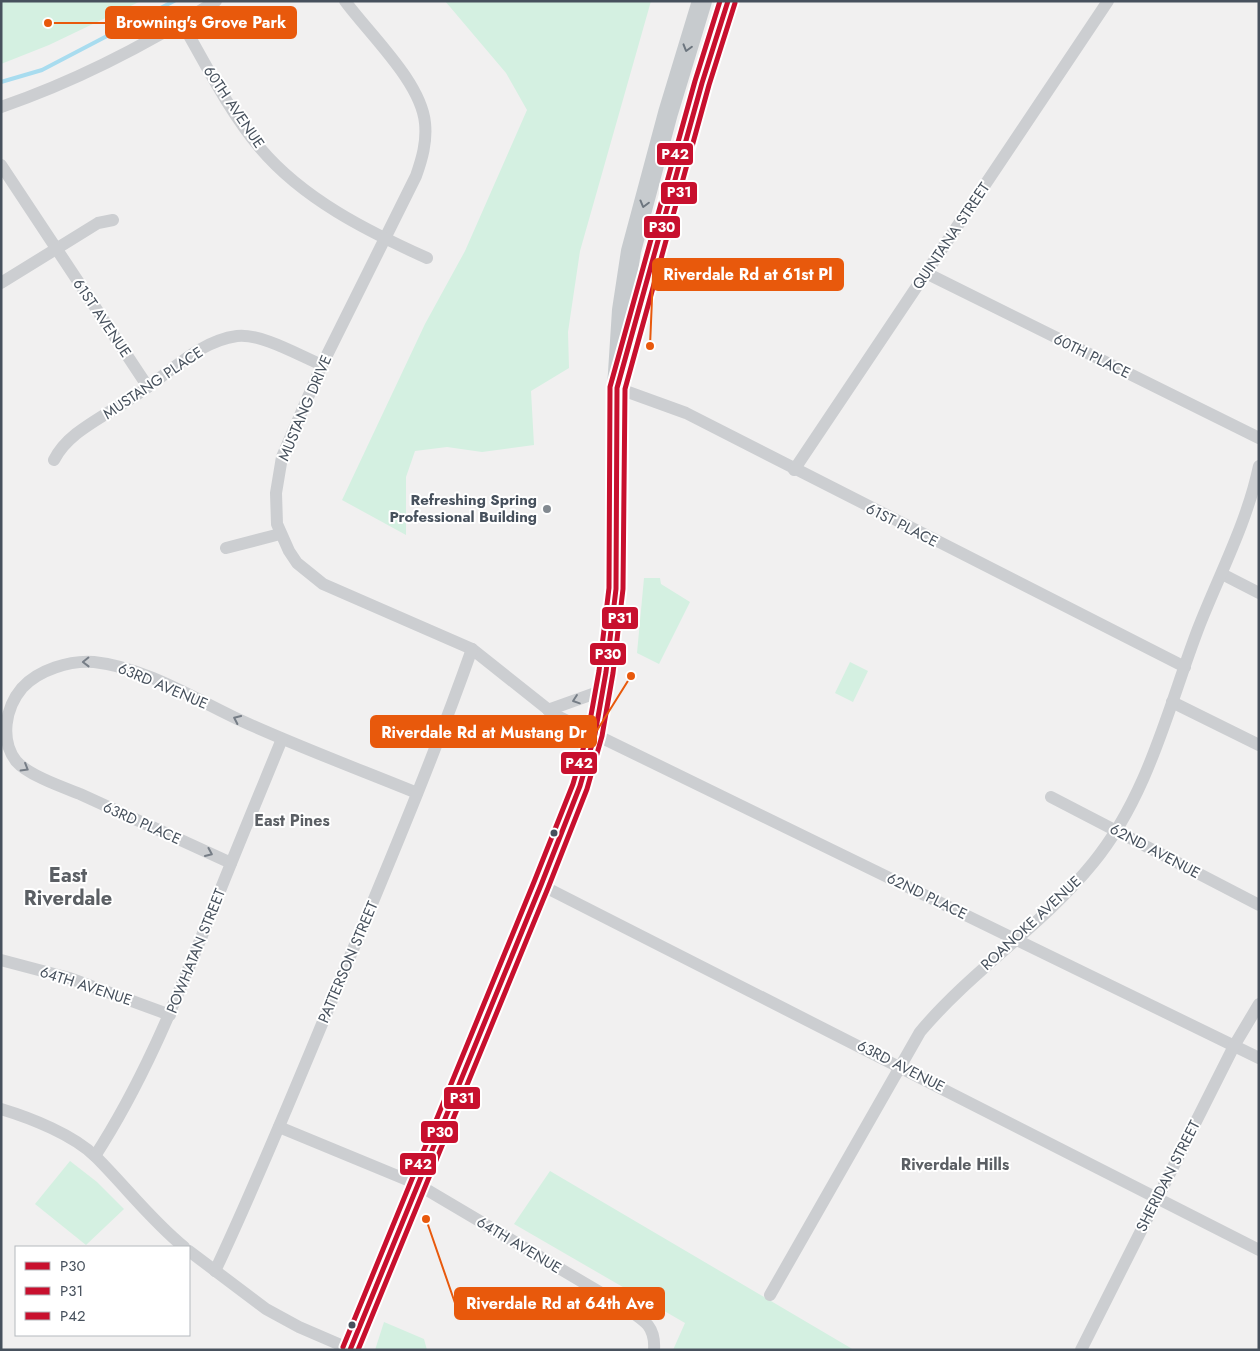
<svg xmlns="http://www.w3.org/2000/svg" width="1260" height="1351" font-family="Jost,sans-serif">
  <style>
    .green { fill: #d4f0e1 }
    .lines { fill: none; stroke-linecap: round; stroke-linejoin: round }
    .stream { stroke: #a8dcef; stroke-width: 4 }
    .street { stroke: #ccced1; stroke-width: 12 }
    .primary { stroke: #c7cbce; stroke-width: 20 }
    .bus-1-casing { stroke: #fff; stroke-width: 9 }
    .bus-2-casing { stroke: #fff; stroke-width: 9 }
    .bus-3-casing { stroke: #fff; stroke-width: 9 }
    .bus-1 { stroke: #c8102e; stroke-width: 5 }
    .bus-2 { stroke: #c8102e; stroke-width: 5 }
    .bus-3 { stroke: #c8102e; stroke-width: 5 }
    .oneway { stroke: #6d767f }
    .oneway2 { stroke: #767d86 }
    .poi-dot { fill: #828990; stroke: #fff; stroke-width: 2 }
    .bus-dot { fill: #47515d; stroke: #fff; stroke-width: 2 }
    .labels { text-anchor: middle; dominant-baseline: central; stroke-width: 4; stroke-linejoin: round; paint-order: stroke }
    .street-label { font-size: 15px; fill: #47515d; stroke: #fff }
    .poi-label { font-size: 15px; font-weight: bold; fill: #47515d; stroke: #fff; text-anchor: end }
    .neighbourhood-label { font-size: 16px; font-weight: bold; fill: #5b5f64; stroke: #fff }
    .district-label { font-size: 20px; font-weight: bold; fill: #5b5f64; stroke: #fff }
    .leader { fill: none; stroke: #e8590c; stroke-width: 2 }
    .callout-dot { fill: #e8590c; stroke: #fff; stroke-width: 2 }
    .callout { fill: #e8590c; stroke: #e8590c; stroke-width: 2 }
    .callout-label { font-size: 16px; text-anchor: middle; font-weight: bold; fill: #fff }
    .line-badge { stroke: #fff; stroke-width: 2 }
    .badge-label { font-size: 14px; text-anchor: middle; font-weight: bold; fill: #fff }
  </style>
  <rect width="100%" height="100%" fill="#f1f0f0"/>
  <g class="green">
    <polygon points="1,1 141,1 49,45 1,64"/>
    <polygon points="445,1 651,1 580,251 568,332 569,368 531,391 534,445 482,452 447,447 415,451 406,477 406,535 342,500 425,324 465,251 527,110 506,73"/>
    <polygon points="644,578 660,578 661,584 690,602 659,664 637,653"/>
    <polygon points="850,662 868,671 853,702 835,693"/>
    <polygon points="70,1161 97,1182 124,1209 86,1245 35,1204"/>
    <polygon points="550,1171 832,1337 854,1350 673,1350 685,1323 514,1224"/>
    <polygon points="384,1322 424,1339 427,1350 375,1350"/>
  </g>
  <g class="lines">
    <polyline class="stream" points="1,82 42,70 174,1"/>
    <g class="street">
      <path d="M345 1C370 35 421 82 425 123 427 142 422 159 416 176L322 365 282 457 276 493 277 524 289 551 297 563 323 584 472 649 555 715 1259 1058"/>
      <path d="M182 23C206 65 229 111 260 148 303 199 367 231 427 258"/>
      <path d="M1 107C77 81 148 44 216 1"/>
      <polyline points="1,165 148,387"/>
      <polyline points="926,273 1259,438"/>
      <polyline points="1,283 98,223 113,220"/>
      <polyline points="617,388 686,413 1185,667"/>
      <path d="M54 460C59 450 66 442 76 434 95 419 119 407 139 393 170 373 199 341 237 336 261 333 300 356 322 365"/>
      <polyline points="794,470 1108,1"/>
      <polyline points="226,548 280,534"/>
      <polyline points="1222,574 1259,593"/>
      <polyline points="1172,702 1259,745"/>
      <polyline points="548,710 604,690"/>
      <polyline points="1051,797 1259,905"/>
      <path d="M231 863C181 840 130 817 80 794 62 787 28 775 16 761 0 740 5 708 22 688 38 670 70 660 94 662 144 667 197 700 242 721 299 747 358 769 417 793"/>
      <polyline points="541,885 1259,1250"/>
      <polyline points="1,960 69,978 170,1015"/>
      <path d="M1 1109C31 1118 74 1135 96 1157 126 1187 151 1220 184 1247"/>
      <path d="M279 1127 417 1184 618 1303C639 1318 656 1322 654 1350"/>
      <path d="M95 1156C143 1082 175 1002 208 921 232 860 257 800 282 739"/>
      <polyline points="189,1251 266,1309 299,1327 350,1349"/>
      <path d="M215 1271C257 1182 294 1091 332 1000 380 884 430 768 472 649"/>
      <path d="M770 1295 920 1032C972 970 1042 926 1093 863 1148 796 1168 708 1198 629 1219 575 1247 523 1259 466"/>
      <polyline points="1081,1350 1234,1046 1259,1004"/>
    </g>
    <g class="primary">
      <polyline points="628,347 702,83 728,1"/>
      <polyline points="350,1350 541,885 580,786 595,734 606,672 616,589 618,537 617,388 622,310 631,251 668,113 702,1"/>
    </g>
    <g class="bus-1-casing">
      <polyline id="bus-1" points="350,1350 541,885 580,786 595,734 606,672 616,589 617,388 702,83 728,1"/>
    </g>
    <g class="bus-2-casing">
      <polyline id="bus-2" points="358,1350 548,888 587,789 602,736 613,673 623,589 625,389 709,85 735,3"/>
    </g>
    <g class="bus-3-casing">
      <polyline id="bus-3" points="343,1347 534,882 573,784 588,732 599,671 609,588 610,387 695,81 720,1"/>
    </g>
    <use href="#bus-1" class="bus-1"/>
    <use href="#bus-2" class="bus-2"/>
    <use href="#bus-3" class="bus-3"/>
  </g>
  <defs><path id="oneway-chevron" d="M-2-3.5L2.5 0L-2 3.5" fill="none" stroke-width="1.6" stroke-linecap="round" stroke-linejoin="round" transform="scale(1.25)"/></defs>
  <g class="oneway">
    <use href="#oneway-chevron" transform="translate(687 48) rotate(106)"/>
    <use href="#oneway-chevron" transform="translate(644 204) rotate(105)"/>
  </g>
  <g class="oneway2">
    <use href="#oneway-chevron" transform="translate(86 662) rotate(179)"/>
    <use href="#oneway-chevron" transform="translate(576 700) rotate(161)"/>
    <use href="#oneway-chevron" transform="translate(237 719) rotate(-155)"/>
    <use href="#oneway-chevron" transform="translate(25 768) rotate(31)"/>
    <use href="#oneway-chevron" transform="translate(209 853) rotate(24)"/>
  </g>
  <circle class="poi-dot" cx="547" cy="509" r="5"/>
  <g class="bus-dot">
    <circle cx="554" cy="833" r="4.5"/>
    <circle cx="352" cy="1325" r="4.5"/>
  </g>
  <g class="labels">
    <g class="street-label">
      <text transform="translate(234 107) rotate(56)">60TH AVENUE</text>
      <text transform="translate(951 236) rotate(-56)">QUINTANA STREET</text>
      <text transform="translate(102 318) rotate(56)">61ST AVENUE</text>
      <text transform="translate(1092 356) rotate(26)">60TH PLACE</text>
      <text transform="translate(153 383) rotate(-34)">MUSTANG PLACE</text>
      <text transform="translate(305 408) rotate(-67)">MUSTANG DRIVE</text>
      <text transform="translate(902 525) rotate(27)">61ST PLACE</text>
      <text transform="translate(163 686) rotate(23)">63RD AVENUE</text>
      <text transform="translate(142 823) rotate(24)">63RD PLACE</text>
      <text transform="translate(1155 851) rotate(28)">62ND AVENUE</text>
      <text transform="translate(927 896) rotate(26)">62ND PLACE</text>
      <text transform="translate(1031 923) rotate(-43)">ROANOKE AVENUE</text>
      <text transform="translate(196 951) rotate(-68)">POWHATAN STREET</text>
      <text transform="translate(348 962) rotate(-67)">PATTERSON STREET</text>
      <text transform="translate(86 986) rotate(18)">64TH AVENUE</text>
      <text transform="translate(901 1066) rotate(27)">63RD AVENUE</text>
      <text transform="translate(1168 1176) rotate(-63)">SHERIDAN STREET</text>
      <text transform="translate(519 1245) rotate(31)">64TH AVENUE</text>
    </g>
    <g class="poi-label">
      <text x="537" y="500">Refreshing Spring<tspan x="537" dy="17">Professional Building</tspan></text>
    </g>
    <g class="neighbourhood-label">
      <text x="292" y="820">East Pines</text>
      <text x="955" y="1164">Riverdale Hills</text>
    </g>
    <g class="district-label">
      <text x="68" y="875">East<tspan x="68" dy="23">Riverdale</tspan></text>
    </g>
  </g>
  <path class="leader" d="M48 23L106 23M650 346L653 275M631 676L596 732M426 1219L455 1303"/>
  <g class="callout-dot">
    <circle cx="48" cy="23" r="5"/>
    <circle cx="650" cy="346" r="5"/>
    <circle cx="631" cy="676" r="5"/>
    <circle cx="426" cy="1219" r="5"/>
  </g>
  <g class="callout">
    <rect x="106" y="7" width="190" height="31" rx="5"/>
    <rect x="653" y="259" width="190" height="31" rx="5"/>
    <rect x="371" y="716" width="225" height="31" rx="5"/>
    <rect x="455" y="1288" width="209" height="31" rx="5"/>
  </g>
  <g class="callout-label">
    <text x="201" y="28">Browning's Grove Park</text>
    <text x="748" y="280">Riverdale Rd at 61st Pl</text>
    <text x="484" y="738">Riverdale Rd at Mustang Dr</text>
    <text x="560" y="1309">Riverdale Rd at 64th Ave</text>
  </g>
  <g class="line-badge">
    <rect x="656" y="142" width="38" height="24" rx="5" fill="#c8102e"/>
    <rect x="660" y="181" width="38" height="24" rx="5" fill="#c8102e"/>
    <rect x="643" y="215" width="38" height="24" rx="5" fill="#c8102e"/>
    <rect x="601" y="606" width="38" height="24" rx="5" fill="#c8102e"/>
    <rect x="589" y="642" width="38" height="24" rx="5" fill="#c8102e"/>
    <rect x="560" y="751" width="38" height="24" rx="5" fill="#c8102e"/>
    <rect x="443" y="1086" width="38" height="24" rx="5" fill="#c8102e"/>
    <rect x="420" y="1120" width="39" height="24" rx="5" fill="#c8102e"/>
    <rect x="399" y="1152" width="38" height="24" rx="5" fill="#c8102e"/>
  </g>
  <g class="badge-label">
    <text x="675" y="159">P42</text>
    <text x="679" y="197">P31</text>
    <text x="662" y="232">P30</text>
    <text x="620" y="623">P31</text>
    <text x="608" y="659">P30</text>
    <text x="579" y="768">P42</text>
    <text x="462" y="1103">P31</text>
    <text x="440" y="1137">P30</text>
    <text x="418" y="1169">P42</text>
  </g>
  <rect width="1260" height="1351" fill="none" stroke="#47515d" stroke-width="5"/>
  <rect x="15" y="1246" width="175" height="90" fill="#ffffff" stroke="#b5b9be"/>
  <rect x="25" y="1262" width="25" height="8" fill="#c8102e" stroke="#b5b9be"/>
  <text x="60" y="1271" font-size="15" fill="#47515d">P30</text>
  <rect x="25" y="1287" width="25" height="8" fill="#c8102e" stroke="#b5b9be"/>
  <text x="60" y="1296" font-size="15" fill="#47515d">P31</text>
  <rect x="25" y="1312" width="25" height="8" fill="#c8102e" stroke="#b5b9be"/>
  <text x="60" y="1321" font-size="15" fill="#47515d">P42</text>
</svg>
